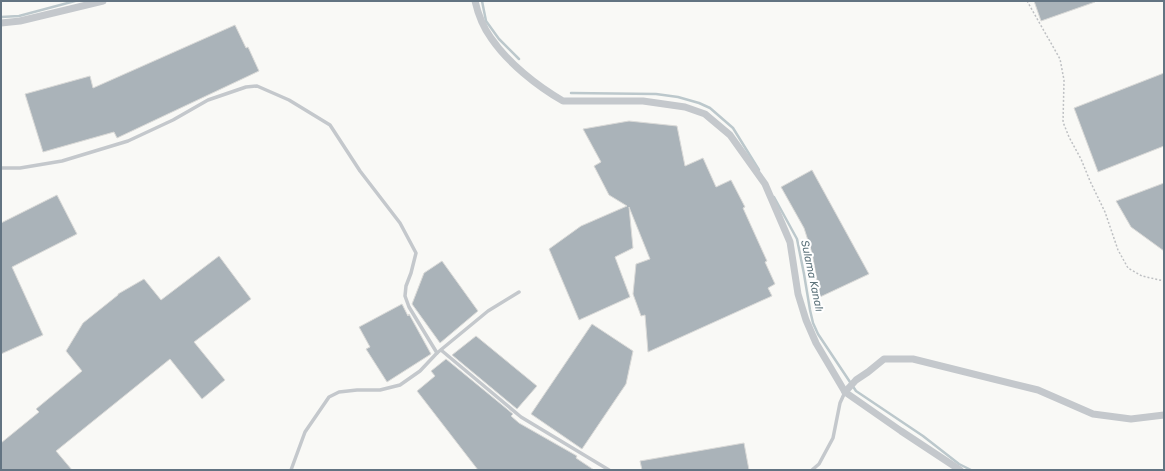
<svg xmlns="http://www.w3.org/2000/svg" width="1165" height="471" font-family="Rubik,sans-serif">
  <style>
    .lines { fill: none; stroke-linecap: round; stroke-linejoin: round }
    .stream { stroke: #bcc8cc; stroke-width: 2.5 }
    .building { fill: #aab3b9; stroke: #dadad8 }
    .path { stroke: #bec0c3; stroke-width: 1.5; stroke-dasharray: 2 2; stroke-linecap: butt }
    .service { stroke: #c4c8cc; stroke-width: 3.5 }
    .minor { stroke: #c4c8cc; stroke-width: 7 }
    .labels { text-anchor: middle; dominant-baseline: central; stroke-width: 4; stroke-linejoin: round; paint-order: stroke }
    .water-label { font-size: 11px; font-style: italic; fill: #5e747c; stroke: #fff }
  </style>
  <rect width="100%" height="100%" fill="#f9f9f6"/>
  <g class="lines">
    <g class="stream">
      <polyline points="482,1 486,21 499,39 519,59"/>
      <polyline points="1,17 19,16 75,1"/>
      <polyline points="571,93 656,94 678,97 699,103 710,108 733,128 759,170"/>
      <polyline points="774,197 797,239 804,274 810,310 813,323 818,334 856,391 923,436 959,464 971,470"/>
    </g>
  </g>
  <g class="building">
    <polygon points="1034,1 1095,1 1095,2 1041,21"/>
    <polygon points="235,25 246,48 248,47 259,71 117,138 114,132 43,152 25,94 90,76 93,88"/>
    <polygon points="1164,73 1164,146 1098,172 1074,108"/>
    <polygon points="629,121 677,126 685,166 703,158 716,187 731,180 745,207 743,208 767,261 765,262 775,284 768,288 772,296 648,352 645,315 641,316 633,294 636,264 650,259 629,207 633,248 615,257 630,297 579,320 549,249 581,226 627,206 609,195 594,166 601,162 583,129"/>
    <polygon points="812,170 869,274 820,297 812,253 804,228 781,187"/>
    <polygon points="1164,183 1164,251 1131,227 1116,201"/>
    <polygon points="57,195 77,234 12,267 43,335 1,354 1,223"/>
    <polygon points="219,256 251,299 194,342 225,380 202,399 170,359 56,451 72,470 1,470 1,443 39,412 36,409 82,371 66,351 83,323 118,295 118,294 144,279 161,300"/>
    <polygon points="442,261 478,311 440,343 412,304 424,273"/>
    <polygon points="402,304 408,316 409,314 431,354 387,382 366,349 370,347 359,327"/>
    <polygon points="592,324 633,351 626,384 582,449 531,414"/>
    <polygon points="476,336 537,386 517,409 452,355"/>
    <polygon points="446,359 513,414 511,416 519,423 577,456 576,458 594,470 478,470 417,391 435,376 431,371"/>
    <polygon points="744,443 749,470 642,470 640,461"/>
  </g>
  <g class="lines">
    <polyline class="path" points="1027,1 1060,59 1064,80 1063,122 1069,137 1081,159 1090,181 1105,212 1118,250 1128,268 1142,276 1164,281"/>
    <g class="service">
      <polyline points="1,168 20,168 62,161 128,141 173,120 208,100 246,87 257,86 289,100 330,125 360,171 400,223 416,253 411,273 406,286 405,296 409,307 437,353"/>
      <polyline points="441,350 521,417 609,470"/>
      <polyline points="291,470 305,432 329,397 339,392 357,390 380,390 400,385 420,371 437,353 488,311 519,292"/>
      <polyline points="812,470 819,464 833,438 840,403 845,392"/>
    </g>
    <g class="minor">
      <path d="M475 1C478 14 483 27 491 38 508 63 537 86 563 101H643L685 107 705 114 730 135 765 184 790 242 798 294 806 320 816 343 845 392 901 431 960 470"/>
      <polyline points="1,23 20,21 103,1"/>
      <polyline points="845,392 856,380 868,372 884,359 913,359 1038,390 1093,414 1131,419 1164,415"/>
    </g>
  </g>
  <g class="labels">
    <g class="water-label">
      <text transform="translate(812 276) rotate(78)">Sulama Kanalı</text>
    </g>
  </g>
  <rect width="1165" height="471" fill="none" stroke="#637482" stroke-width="4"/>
</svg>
